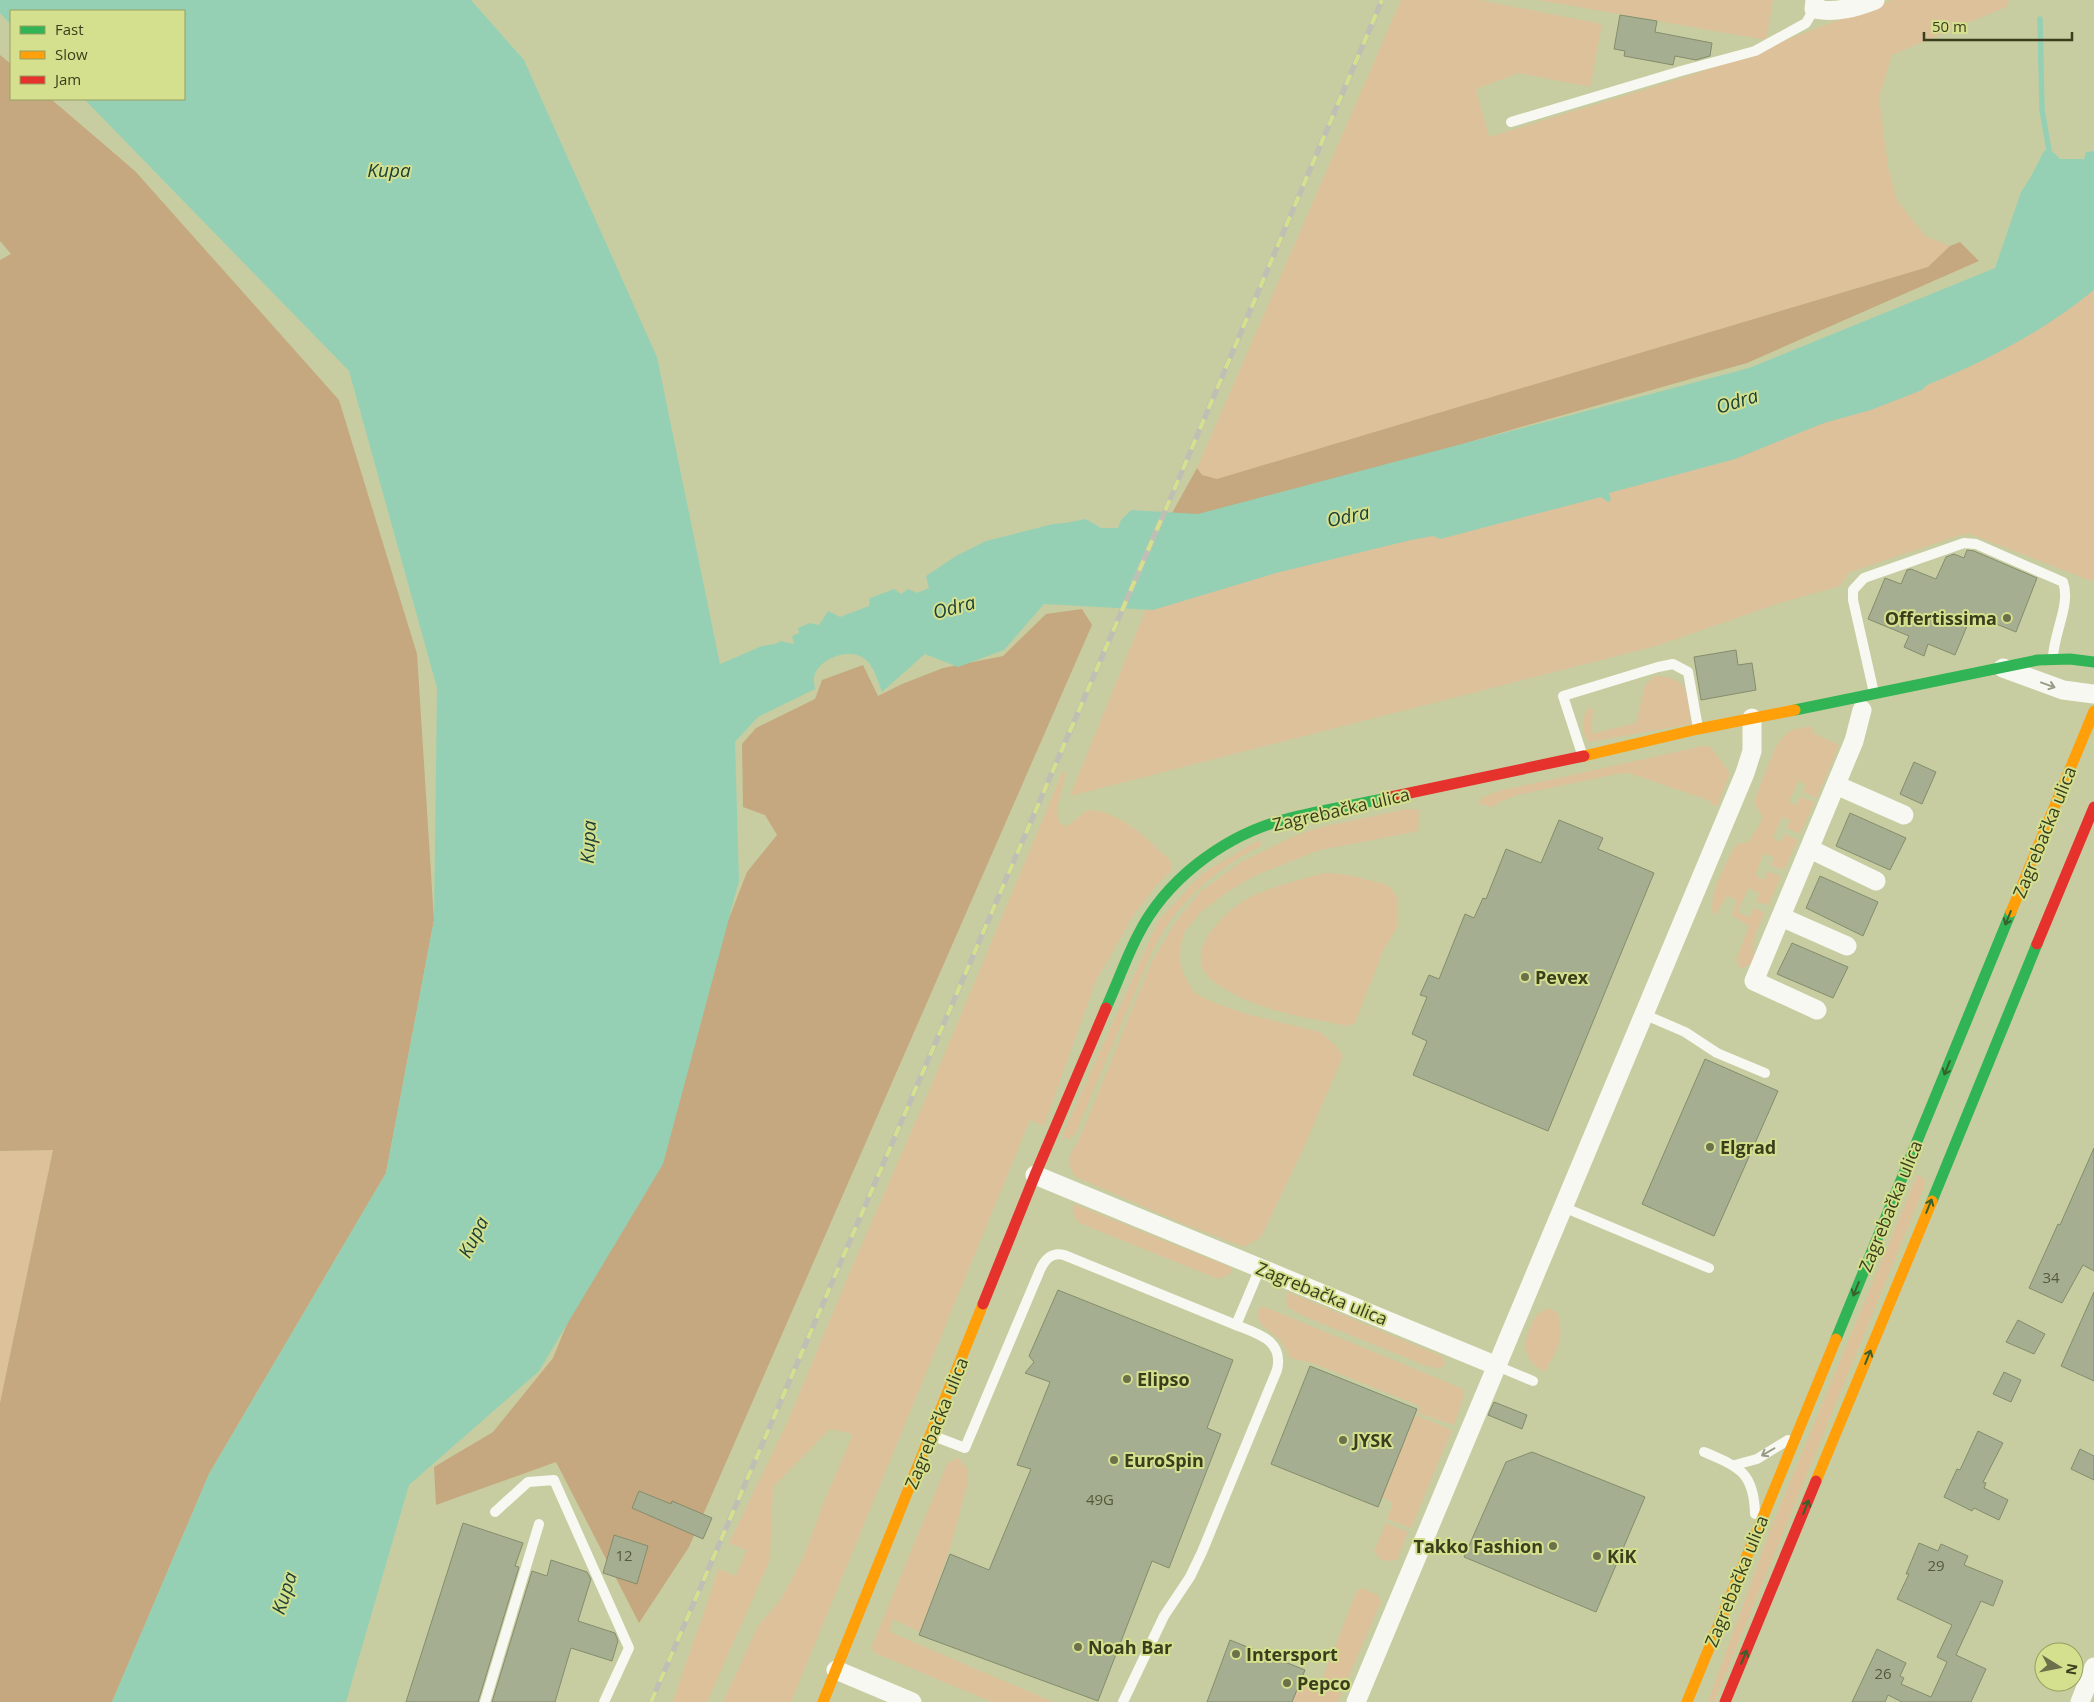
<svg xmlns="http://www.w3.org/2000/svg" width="2094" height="1702" font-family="'Open Sans',sans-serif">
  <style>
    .green { fill: #dcc19b }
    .forest { fill: #c5a87f }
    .water { fill: #96d0b4 }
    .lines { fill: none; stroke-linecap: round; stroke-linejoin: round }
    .stream { stroke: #96d0b4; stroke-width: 5.5 }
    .building { fill: #a5ae90; stroke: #838d6c }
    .lane { stroke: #f7f8f1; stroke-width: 10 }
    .street { stroke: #f7f8f1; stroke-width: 19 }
    .fast { stroke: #30b455; stroke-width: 11 }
    .slow { stroke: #ff9f0a; stroke-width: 11 }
    .jam { stroke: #e5322d; stroke-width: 11 }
    .rail-casing { stroke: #bfc0b4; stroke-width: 5.5 }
    .rail { stroke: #d5e08e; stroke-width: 4; stroke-dasharray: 11; stroke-linecap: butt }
    .oneway { stroke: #989b86 }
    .oneway2 { stroke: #37612d }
    .poi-dot { fill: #6c704b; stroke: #d5e08e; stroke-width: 2 }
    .labels { text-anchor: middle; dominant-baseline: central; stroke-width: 4; stroke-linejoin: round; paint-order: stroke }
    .number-label { font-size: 15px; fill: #555a39 }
    .poi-label { font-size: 18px; font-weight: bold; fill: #3a3e1c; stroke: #d5e08e; text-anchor: start }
    .street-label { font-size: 18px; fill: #3a3e1c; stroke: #d5e08e }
    .water-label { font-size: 19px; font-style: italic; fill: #1b4138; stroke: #d5e08e }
  </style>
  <rect width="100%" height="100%" fill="#c8cda1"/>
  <g class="green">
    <polygon points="1401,0 1479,0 1602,24 1590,87 1519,73 1476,89 1489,137 1692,75 1892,0 2009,0 2008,6 1892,55 1879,98 1888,167 1897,200 1925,236 1950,246 1928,267 1217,480 1202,475 1197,468"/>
    <polygon points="1539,0 1773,0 1766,40"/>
    <polygon points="2094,269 2094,582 1970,534 1961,535 1850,572 1840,586 1780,603 1656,646 1070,796 1151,597"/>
    <path d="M1654 676C1690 677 1687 693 1691 724L1589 742C1580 731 1582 720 1588 708L1593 710 1591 734 1636 723 1645 685Z"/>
    <path d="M1812 726 1813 733 1839 745 1817 798 1803 792 1806 784 1798 781 1789 802 1797 805 1800 797 1815 802 1800 834 1787 828 1790 820 1782 817 1773 838 1781 842 1784 834 1798 840 1784 870 1771 865 1774 857 1764 853 1755 875 1764 880 1768 871 1781 877 1769 905 1756 902 1759 893 1748 888 1738 912 1749 917 1753 908 1765 913C1757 930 1750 942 1754 962L1741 969 1736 960 1749 926 1732 915 1737 900 1727 896 1715 916C1704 903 1728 857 1737 844L1749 842 1763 818 1754 801 1776 746 1783 737 1791 730Z"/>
    <polygon points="1703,746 1711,747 1730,773 1718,805 1710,805 1711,801 1629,773 1616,774 1517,795 1501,801 1493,807 1478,804 1483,797 1499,791"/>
    <path d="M1063 771 1066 774 1057 807 1059 822 1067 827 1087 810C1121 810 1148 840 1172 862V870L1155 887 1133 916 1096 981 1044 1126 1030 1120 791 1702H723L758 1626 781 1599 804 1556 823 1504 853 1434 830 1429 773 1487 770 1560 707 1702H673C687 1657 705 1614 718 1569L736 1576 747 1550 729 1543 788 1421 846 1281 931 1086Z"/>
    <path d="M1407 809 1419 810 1418 831 1320 850 1256 875 1229 891 1203 910 1185 931 1181 944 1180 962 1184 975 1195 993 1212 1002 1247 1014 1320 1032 1336 1046 1343 1056 1304 1147 1261 1237 1244 1247 1181 1223 1076 1177C1062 1157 1072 1155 1081 1135L1151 963 1175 923 1200 892 1241 862 1292 837 1321 827Z"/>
    <path d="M1259 840 1262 845C1213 871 1175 903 1151 954L1075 1135 1068 1140 1065 1138 1063 1134 1159 920 1203 873Z"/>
    <path d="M1325 873 1349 875 1387 885 1395 893 1398 900 1397 928 1383 951 1355 1023 1348 1026C1303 1017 1251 1010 1213 981 1178 954 1227 908 1252 896 1275 886 1300 879 1325 873Z"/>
    <polygon points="53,1150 0,1403 0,1151"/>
    <polygon points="1917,1175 1925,1179 1925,1185 1714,1702 1708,1702 1771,1528"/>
    <path d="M1074 1204 1232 1268 1230 1274 1218 1279 1082 1224C1074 1220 1072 1213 1074 1204Z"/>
    <polygon points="1288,1292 1441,1356 1446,1363 1440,1369 1424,1365 1301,1315 1288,1307 1286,1299"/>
    <path d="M1262 1306 1461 1388 1464 1391V1396L1454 1425 1418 1413 1420 1406 1312 1363 1290 1358C1281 1334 1273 1338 1259 1321L1257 1312Z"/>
    <path d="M1548 1308 1557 1312C1565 1336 1558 1352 1544 1372 1525 1360 1521 1348 1530 1328 1532 1323 1534 1318 1538 1314 1541 1311 1545 1311 1548 1308Z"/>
    <polygon points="1415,1415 1452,1430 1411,1528 1387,1519 1393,1503 1382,1497"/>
    <polygon points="959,1458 968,1470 968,1482 949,1552 920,1632 893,1619 890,1632 1053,1702 992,1702 875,1653 871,1648 948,1462"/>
    <polygon points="1386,1523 1408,1532 1397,1560 1387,1561 1381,1559 1374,1551"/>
    <polygon points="1363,1588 1379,1596 1381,1602 1344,1688 1322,1679 1356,1593 1358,1590"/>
    <polygon points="1302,1677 1342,1693 1338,1702 1292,1702"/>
  </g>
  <g class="forest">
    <polygon points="0,55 11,64 11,99 51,99 135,171 339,400 417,654 434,920 386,1173 209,1474 112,1702 0,1702 0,1403 53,1150 0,1151 0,260 11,254 0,241"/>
    <polygon points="1960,242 1979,261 1747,363 1528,425 1210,518 1167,522 1197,468 1202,475 1217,479 1928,267 1950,246"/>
    <polygon points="1082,609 1092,625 689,1547 639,1623 556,1462 436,1505 434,1467 493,1432 553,1358 649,1124 747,872 777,835 765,815 743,807 742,744 756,728 815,699 822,680 863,665 878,696 902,684 943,668 1003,656 1046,614"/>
  </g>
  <path class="water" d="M0 0H471L524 60 657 357 720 664 762 646 775 644 781 641 794 644 792 636 799 633 798 628 810 623 819 625 828 611 840 617 869 606 870 598 894 589 901 594 908 589 917 593 929 588 926 576 956 556 986 541 1053 524 1065 523 1086 519 1101 528H1118L1121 520 1131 510 1198 514 1749 368 1995 268 2021 192 2030 178 2044 151C2052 149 2054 153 2060 159H2084L2086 152 2094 151V290C2044 331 1987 361 1927 385L1922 390 1871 410 1824 423 1735 459 1609 493 1611 500 1608 502 1601 497 1440 539 1433 536 1411 540 1276 573 1153 610 1044 604 1004 650 958 667 925 654 882 692C878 682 875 668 866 660 852 646 818 658 814 677 813 681 815 685 815 689L758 717 735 742 739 881 663 1164 539 1371 409 1485 346 1702H112L209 1474 386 1173 434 920 437 688 349 371 84 99H184V11H11V25L0 13Z"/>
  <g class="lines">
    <polyline class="stream" points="2040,19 2042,110 2050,156"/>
  </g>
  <g class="building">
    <polygon points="1620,15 1657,21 1655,32 1712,43 1710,56 1696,60 1675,56 1673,65 1624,56 1625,51 1614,49"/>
    <polygon points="1967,550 1974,551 2037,578 2016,632 1972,614 1955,655 1928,644 1924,656 1904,647 1909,636 1868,619 1885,578 1901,584 1907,570 1911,569 1936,579 1946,557 1954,554 1964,558"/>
    <polygon points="1736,650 1738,665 1752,663 1756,690 1701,700 1694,657"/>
    <polygon points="1914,762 1936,772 1922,804 1900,794"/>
    <polygon points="1850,813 1906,838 1890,870 1836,846"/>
    <polygon points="1559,820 1603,838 1598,849 1654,873 1548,1131 1413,1075 1427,1041 1412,1034 1427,997 1420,995 1429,975 1439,979 1465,914 1474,918 1483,898 1486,899 1506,849 1541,863"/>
    <polygon points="1820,876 1878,902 1863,936 1806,908"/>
    <polygon points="1792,943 1848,967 1833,998 1777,974"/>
    <polygon points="1705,1059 1778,1091 1714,1236 1642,1204"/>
    <polygon points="2094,1148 2094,1271 2083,1265 2062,1303 2029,1288 2058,1224 2060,1225"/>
    <polygon points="1058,1290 1233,1360 1207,1428 1221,1434 1169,1568 1152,1561 1098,1701 919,1635 950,1554 989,1570 1031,1469 1017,1465 1050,1382 1025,1373 1034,1362 1029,1356"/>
    <polygon points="2094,1292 2094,1381 2061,1366"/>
    <polygon points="2018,1320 2045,1334 2034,1354 2006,1342"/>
    <polygon points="1310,1366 1417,1409 1378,1507 1271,1464"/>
    <polygon points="2004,1372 2021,1380 2011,1402 1993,1394"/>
    <polygon points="1494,1402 1527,1415 1522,1429 1488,1415"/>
    <polygon points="1978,1431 2003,1443 1983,1482 1986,1483 1984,1488 2008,1500 1999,1520 1974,1508 1972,1511 1944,1497 1957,1469 1960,1470"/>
    <polygon points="2080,1449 2094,1456 2094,1480 2071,1469"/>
    <polygon points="1532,1452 1645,1497 1596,1612 1464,1557 1506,1462"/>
    <polygon points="639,1491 671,1504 672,1501 712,1518 703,1539 632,1508"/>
    <polygon points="463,1523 523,1543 515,1566 519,1567 478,1702 406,1702"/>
    <polygon points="614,1535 648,1546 637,1584 603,1573"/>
    <polygon points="1919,1543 1938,1551 1941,1544 1968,1556 1964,1565 2003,1581 1993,1606 1981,1601 1956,1655 1986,1669 1971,1702 1902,1702 1888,1695 1885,1702 1852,1702 1877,1649 1906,1663 1900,1676 1904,1678 1901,1684 1931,1697 1947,1662 1937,1657 1952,1625 1897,1599 1909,1574 1906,1574"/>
    <polygon points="551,1560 587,1572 591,1579 578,1621 615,1633 618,1641 612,1661 571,1648 555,1702 492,1702 532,1571 547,1576"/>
    <polygon points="1230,1640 1305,1670 1292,1702 1207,1702"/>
  </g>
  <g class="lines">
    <g class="lane">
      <polyline points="1511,122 1681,71 1755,51 1806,23 1814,9"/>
      <path d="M1874 693 1853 600V590L1864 578 1964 543 1976 544 2063 582C2071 604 2054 632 2053 657"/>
      <polyline points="1582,754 1563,696 1658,667 1673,664 1688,672 1698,728"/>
      <polyline points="1643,1014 1685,1032 1717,1053 1765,1073"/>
      <polyline points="1563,1207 1709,1268"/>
      <polyline points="1497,1366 1533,1381"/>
      <path d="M931 1435 965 1448 1040 1270C1045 1259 1052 1252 1064 1255L1236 1325"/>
      <path d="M1704 1452C1739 1467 1754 1472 1755 1514"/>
      <polyline points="1735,1465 1757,1459 1788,1440"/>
      <polyline points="495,1512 528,1482 554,1480 629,1648 604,1702"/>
      <polyline points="485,1702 539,1524"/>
      <path d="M1123 1702 1164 1616 1190 1577 1202 1552 1277 1370C1284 1340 1258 1334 1236 1325L1260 1268"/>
    </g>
    <g class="street">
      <path d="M1815 0 1814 9C1837 13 1854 8 1875 0"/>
      <polyline points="2003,668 2063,690 2094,694"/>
      <polyline points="1836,785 1904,815"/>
      <polyline points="1810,849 1876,881"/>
      <polyline points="1781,917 1847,946"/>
      <polyline points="1817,1010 1754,981 1854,741 1862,710"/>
      <polyline points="1035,1175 1497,1366"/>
      <polyline points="836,1670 912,1702"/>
      <polyline points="1356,1702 1745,773 1752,751 1752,718"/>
      <polyline points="2080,1702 2094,1667"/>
    </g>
    <g class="fast">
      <polyline points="1795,710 2038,660 2070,659 2094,662"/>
      <path d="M1106 1008C1117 984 1126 958 1138 935 1165 881 1221 838 1279 821 1314 811 1351 806 1386 798"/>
      <polyline points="1932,1201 2037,944"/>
      <polyline points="1836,1339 2011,912"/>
    </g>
    <g class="slow">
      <polyline points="1584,756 1698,729 1795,710"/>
      <polyline points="2011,912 2094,711"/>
      <polyline points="1816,1481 1932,1201"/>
      <polyline points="823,1702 983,1304"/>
      <polyline points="1687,1702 1836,1339"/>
    </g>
    <g class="jam">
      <polyline points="1386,798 1584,756"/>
      <polyline points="2037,944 2094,807"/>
      <polyline points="983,1304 1035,1175 1106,1008"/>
      <polyline points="1725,1702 1816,1481"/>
    </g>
    <g class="rail-casing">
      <polyline id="rail" points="651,1702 1177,483 1382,0"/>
    </g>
    <use href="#rail" class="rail"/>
  </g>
  <defs><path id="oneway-shaft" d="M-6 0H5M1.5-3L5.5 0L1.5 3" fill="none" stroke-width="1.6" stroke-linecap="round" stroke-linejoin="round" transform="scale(1.25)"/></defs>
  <g class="oneway">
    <use href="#oneway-shaft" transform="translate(2048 685) rotate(20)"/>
    <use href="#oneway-shaft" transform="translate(1768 1452) rotate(150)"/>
  </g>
  <g class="oneway2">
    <use href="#oneway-shaft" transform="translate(2008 918) rotate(112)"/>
    <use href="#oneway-shaft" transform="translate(1947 1068) rotate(112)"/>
    <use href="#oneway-shaft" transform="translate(1929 1206) rotate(-68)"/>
    <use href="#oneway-shaft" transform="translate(1856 1289) rotate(112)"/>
    <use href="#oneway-shaft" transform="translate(1868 1357) rotate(-68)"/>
    <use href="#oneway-shaft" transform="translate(1806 1507) rotate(-68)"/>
    <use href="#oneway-shaft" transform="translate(1744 1657) rotate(-67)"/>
  </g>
  <g class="poi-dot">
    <circle cx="2007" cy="618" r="5"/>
    <circle cx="1525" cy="977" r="5"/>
    <circle cx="1710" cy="1147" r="5"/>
    <circle cx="1127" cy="1379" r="5"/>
    <circle cx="1343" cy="1440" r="5"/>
    <circle cx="1114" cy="1460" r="5"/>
    <circle cx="1553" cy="1546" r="5"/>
    <circle cx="1597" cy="1556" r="5"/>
    <circle cx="1078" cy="1647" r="5"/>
    <circle cx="1236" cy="1654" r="5"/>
    <circle cx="1287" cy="1683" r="5"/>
  </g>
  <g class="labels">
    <g class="number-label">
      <text x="2051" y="1277">34</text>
      <text x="1100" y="1499">49G</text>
      <text x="624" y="1555">12</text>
      <text x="1936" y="1565">29</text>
      <text x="1883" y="1673">26</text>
    </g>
    <g class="poi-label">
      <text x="1997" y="618" text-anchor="end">Offertissima</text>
      <text x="1535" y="977">Pevex</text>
      <text x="1720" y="1147">Elgrad</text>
      <text x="1137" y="1379">Elipso</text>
      <text x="1353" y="1440">JYSK</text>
      <text x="1124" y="1460">EuroSpin</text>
      <text x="1543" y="1546" text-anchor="end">Takko Fashion</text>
      <text x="1607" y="1556">KiK</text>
      <text x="1088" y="1647">Noah Bar</text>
      <text x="1246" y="1654">Intersport</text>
      <text x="1297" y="1683">Pepco</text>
    </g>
    <g class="street-label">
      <text transform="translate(1341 809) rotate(-13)">Zagrebačka ulica</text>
      <text transform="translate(2044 832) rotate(-68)">Zagrebačka ulica</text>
      <text transform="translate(1890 1206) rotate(-68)">Zagrebačka ulica</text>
      <text transform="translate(1322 1293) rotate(22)">Zagrebačka ulica</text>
      <text transform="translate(936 1423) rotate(-68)">Zagrebačka ulica</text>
      <text transform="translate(1736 1581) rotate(-68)">Zagrebačka ulica</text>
    </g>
    <g class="water-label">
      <text x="389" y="170">Kupa</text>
      <text transform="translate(1737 401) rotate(-17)">Odra</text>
      <text transform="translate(1348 516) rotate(-12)">Odra</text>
      <text transform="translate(954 607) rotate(-15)">Odra</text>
      <text transform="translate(588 842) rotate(-87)">Kupa</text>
      <text transform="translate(473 1237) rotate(-63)">Kupa</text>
      <text transform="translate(284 1593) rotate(-72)">Kupa</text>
    </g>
  </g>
  <rect x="10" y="10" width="175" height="90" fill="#d5e08e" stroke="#979f60"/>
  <rect x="20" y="26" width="25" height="8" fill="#30b455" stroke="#979f60"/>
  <text x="55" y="35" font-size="15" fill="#3a3e1c">Fast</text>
  <rect x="20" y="51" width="25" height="8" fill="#ff9f0a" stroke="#979f60"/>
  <text x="55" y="60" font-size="15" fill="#3a3e1c">Slow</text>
  <rect x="20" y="76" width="25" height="8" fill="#e5322d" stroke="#979f60"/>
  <text x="55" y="85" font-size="15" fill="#3a3e1c">Jam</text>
  <g transform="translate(2059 1667) rotate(100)"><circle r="24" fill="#d5e08e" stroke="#979f60"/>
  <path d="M0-4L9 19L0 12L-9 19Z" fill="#6c704b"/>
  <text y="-8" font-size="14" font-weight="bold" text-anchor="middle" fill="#3a3e1c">N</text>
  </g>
  <path d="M1924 32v8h148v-8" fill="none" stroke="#3a3e1c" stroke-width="2.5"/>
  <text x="1932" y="32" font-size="15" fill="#3a3e1c" stroke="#d5e08e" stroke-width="4" paint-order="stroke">50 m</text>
</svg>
